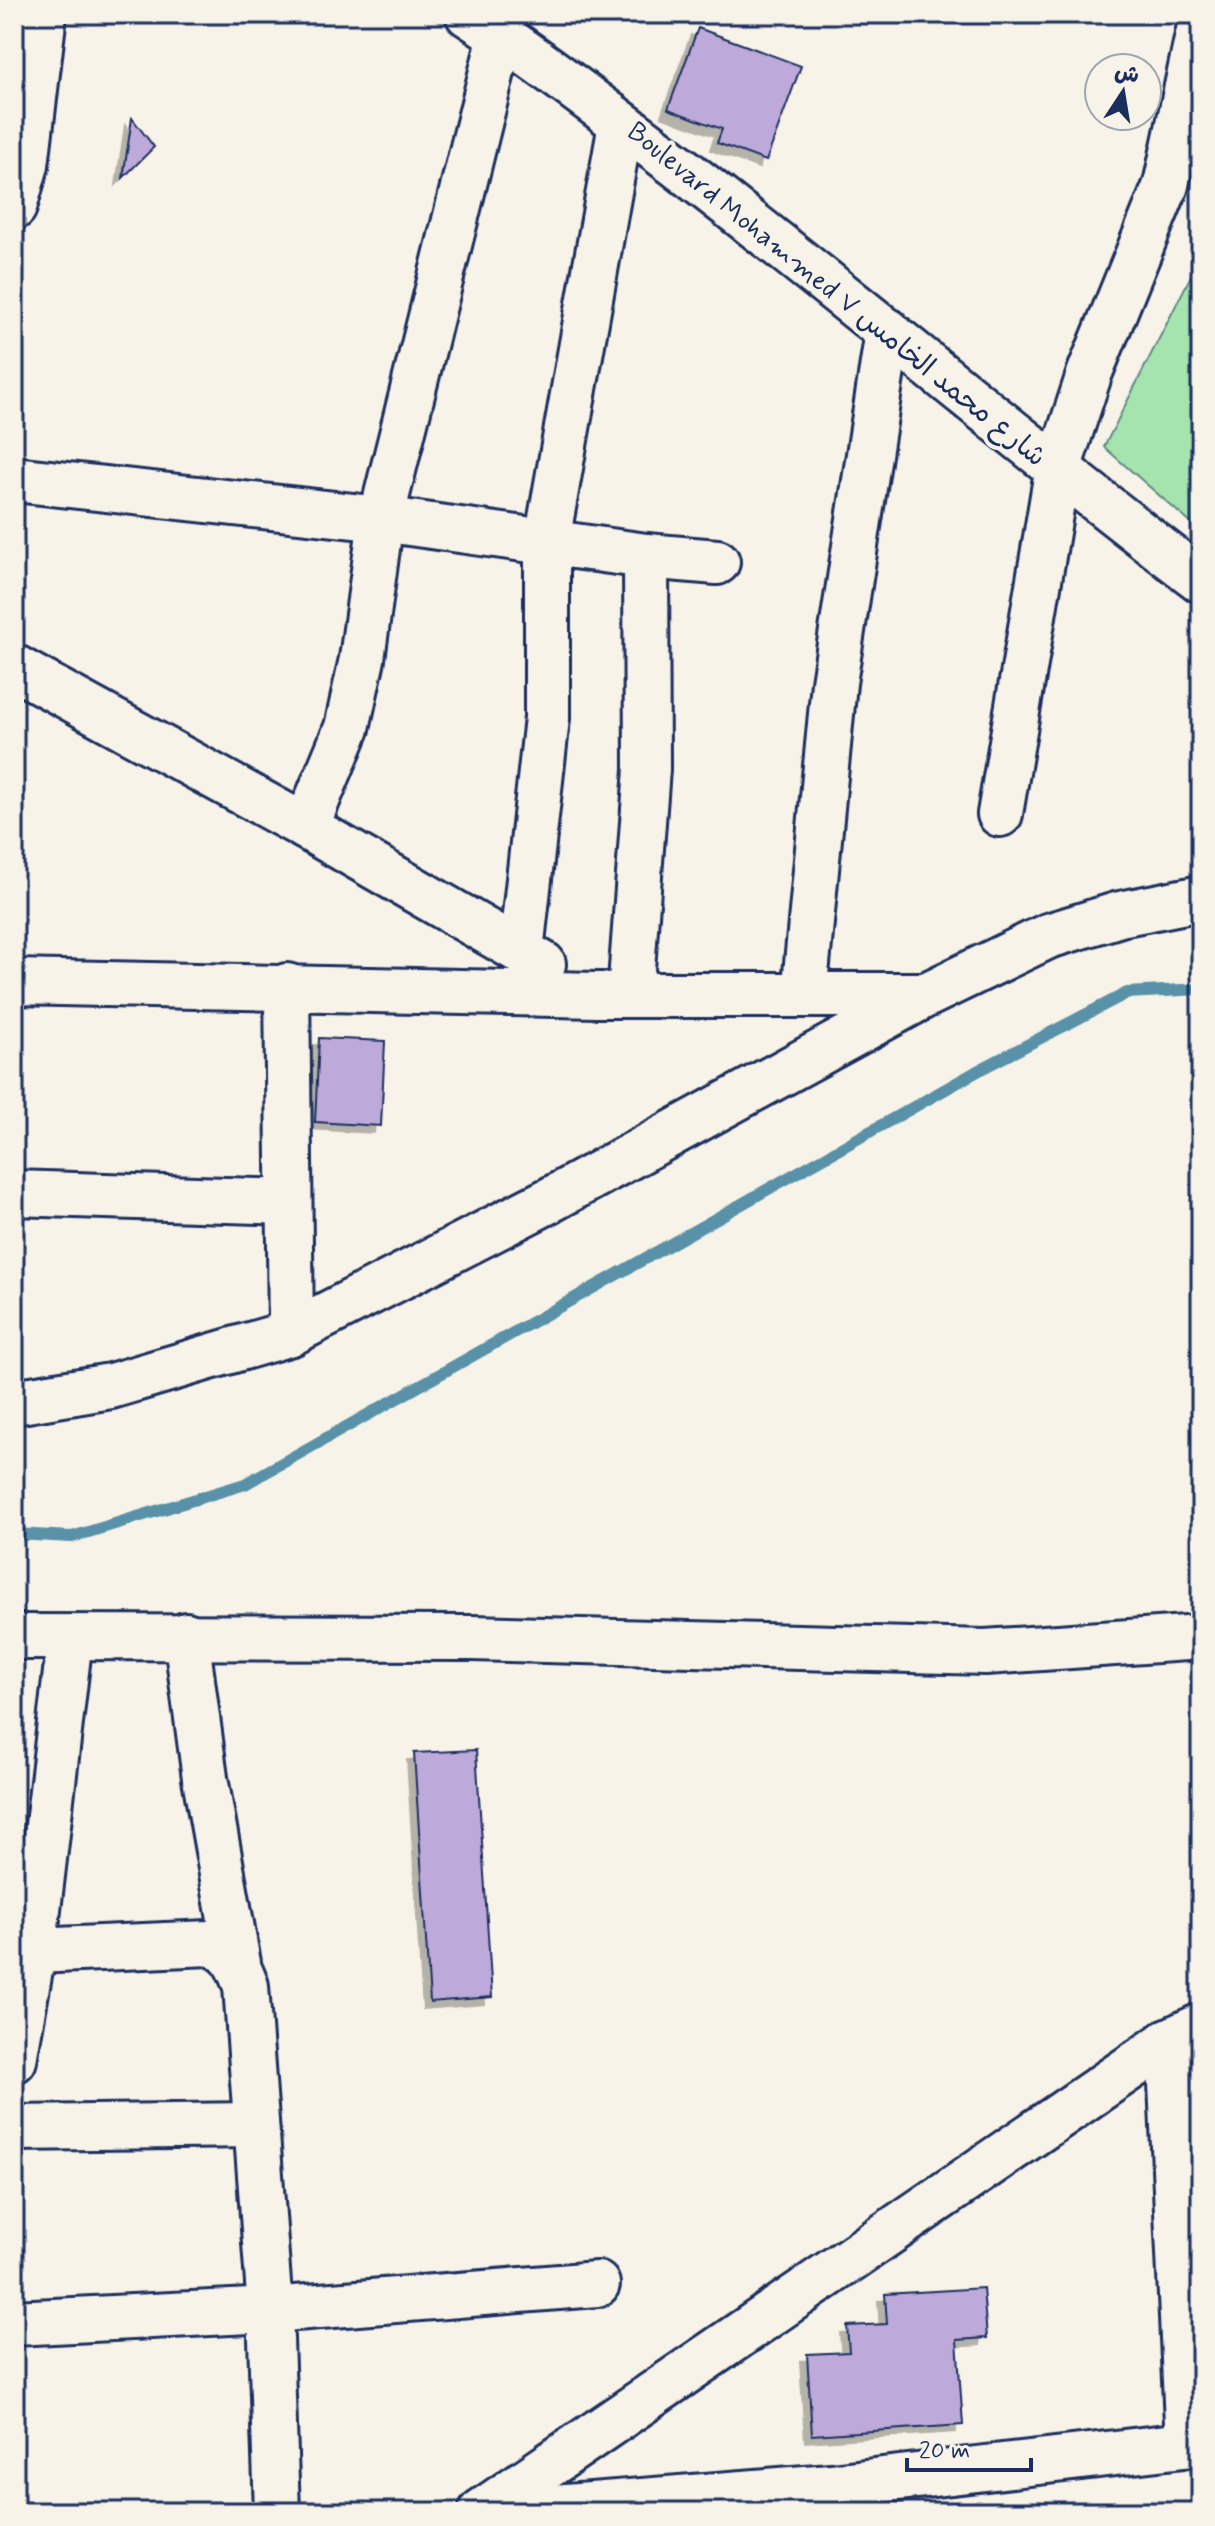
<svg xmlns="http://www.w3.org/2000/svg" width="1215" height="2526" font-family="Mynerve,'Playpen Sans Arabic',sans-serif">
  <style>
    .green { fill: #a5e4ad; stroke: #608a86; stroke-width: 2 }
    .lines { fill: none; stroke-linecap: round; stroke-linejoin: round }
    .stream { stroke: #5991a8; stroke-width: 12 }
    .building { fill: #bdaada; stroke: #1b2f5e; stroke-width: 2; filter: url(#shadow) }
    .minor-casing { stroke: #1b2f5e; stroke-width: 50 }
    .major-casing { stroke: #1b2f5e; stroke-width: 50 }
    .minor { stroke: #f7f3e8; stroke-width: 44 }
    .major { stroke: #f7f3e8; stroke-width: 44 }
    .labels { text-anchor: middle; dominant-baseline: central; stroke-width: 8; stroke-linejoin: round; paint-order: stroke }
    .street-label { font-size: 28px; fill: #1b2f5e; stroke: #f7f3e8 }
  </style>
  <defs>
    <filter id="shadow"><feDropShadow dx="-7" dy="7" stdDeviation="0" flood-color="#0004"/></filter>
  </defs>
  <rect width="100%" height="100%" fill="#f7f3e8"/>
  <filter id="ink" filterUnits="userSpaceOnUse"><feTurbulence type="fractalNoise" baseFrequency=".0125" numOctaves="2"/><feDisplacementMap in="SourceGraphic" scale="16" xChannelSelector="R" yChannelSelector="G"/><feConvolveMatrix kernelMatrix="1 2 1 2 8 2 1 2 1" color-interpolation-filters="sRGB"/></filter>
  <g filter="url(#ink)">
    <polygon class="green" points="1201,256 1201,532 1104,447"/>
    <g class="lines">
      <polyline class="stream" points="14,1534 72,1537 245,1484 983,1068 1127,993 1201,989"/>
    </g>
    <g class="building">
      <polygon points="698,28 801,66 766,161 717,143 722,129 668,109"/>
      <polygon points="132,118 154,147 123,178"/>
      <polygon points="319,1038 385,1041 381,1126 315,1122"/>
      <polygon points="476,1750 492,1997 430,2002 414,1753"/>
      <polygon points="983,2288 987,2338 957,2340 963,2425 812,2435 807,2354 849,2352 847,2326 887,2324 885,2294"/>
    </g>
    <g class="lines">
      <g class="minor-casing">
        <g id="minor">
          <polyline points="14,207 26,165 44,14"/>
          <polyline points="14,479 381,519 646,556 717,562"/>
          <polyline points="14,667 306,827 543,964"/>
          <polyline points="1000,814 1057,472 1090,372 1166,185 1201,21"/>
          <polyline points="306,827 347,728 362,659 381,519 501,35"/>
          <polyline points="521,951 547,718 547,541 621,124"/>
          <polyline points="14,982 597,995 926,995 1048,936 1120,914 1201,898"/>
          <polyline points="287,986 291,1333"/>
          <polyline points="630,995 647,769 646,556"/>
          <polyline points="804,995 834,683 888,331"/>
          <polyline points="14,1193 289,1202"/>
          <polyline points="14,1402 111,1386 291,1333 552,1199 920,998"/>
          <polyline points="186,1635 205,1778 238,1963"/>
          <polyline points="14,1637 471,1638 985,1652 1201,1637"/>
          <path d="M14 1952 209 1943C232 1949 238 1965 246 1986L270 2310 277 2512"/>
          <polyline points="1169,2041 1188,2444"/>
          <polyline points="14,2060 33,1952 70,1638"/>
          <polyline points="14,2128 255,2125"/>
          <polyline points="14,2323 270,2310 597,2284"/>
          <polyline points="481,2512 1169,2041 1201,2026"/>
          <polyline points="503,2512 831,2486 1201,2443"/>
        </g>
      </g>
      <g class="major-casing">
        <path id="major" d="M468 14C540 60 606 112 674 163 852 299 1022 445 1201 580"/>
      </g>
      <use href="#minor" class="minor"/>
      <use href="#major" class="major"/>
    </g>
  </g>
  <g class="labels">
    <g class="street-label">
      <text transform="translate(836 295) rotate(39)">Boulevard Mohammed V شارع محمد الخامس</text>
    </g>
  </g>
  <rect width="1215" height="2526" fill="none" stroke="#f7f3e8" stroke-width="48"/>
  <rect x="24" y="24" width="1167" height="2478" fill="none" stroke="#1b2f5e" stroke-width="3" filter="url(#ink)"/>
  <g transform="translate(1123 92) rotate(12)"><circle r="38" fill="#f7f3e8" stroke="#9fa5b1" stroke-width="2"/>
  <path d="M0-6L14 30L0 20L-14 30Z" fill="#1b2f5e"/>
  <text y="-12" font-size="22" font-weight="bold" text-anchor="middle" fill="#1b2f5e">ش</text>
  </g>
  <path d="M907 2458v12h124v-12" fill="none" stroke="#1b2f5e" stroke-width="4"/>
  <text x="919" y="2458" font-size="24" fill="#1b2f5e" stroke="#f7f3e8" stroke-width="6" paint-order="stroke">20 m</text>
</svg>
